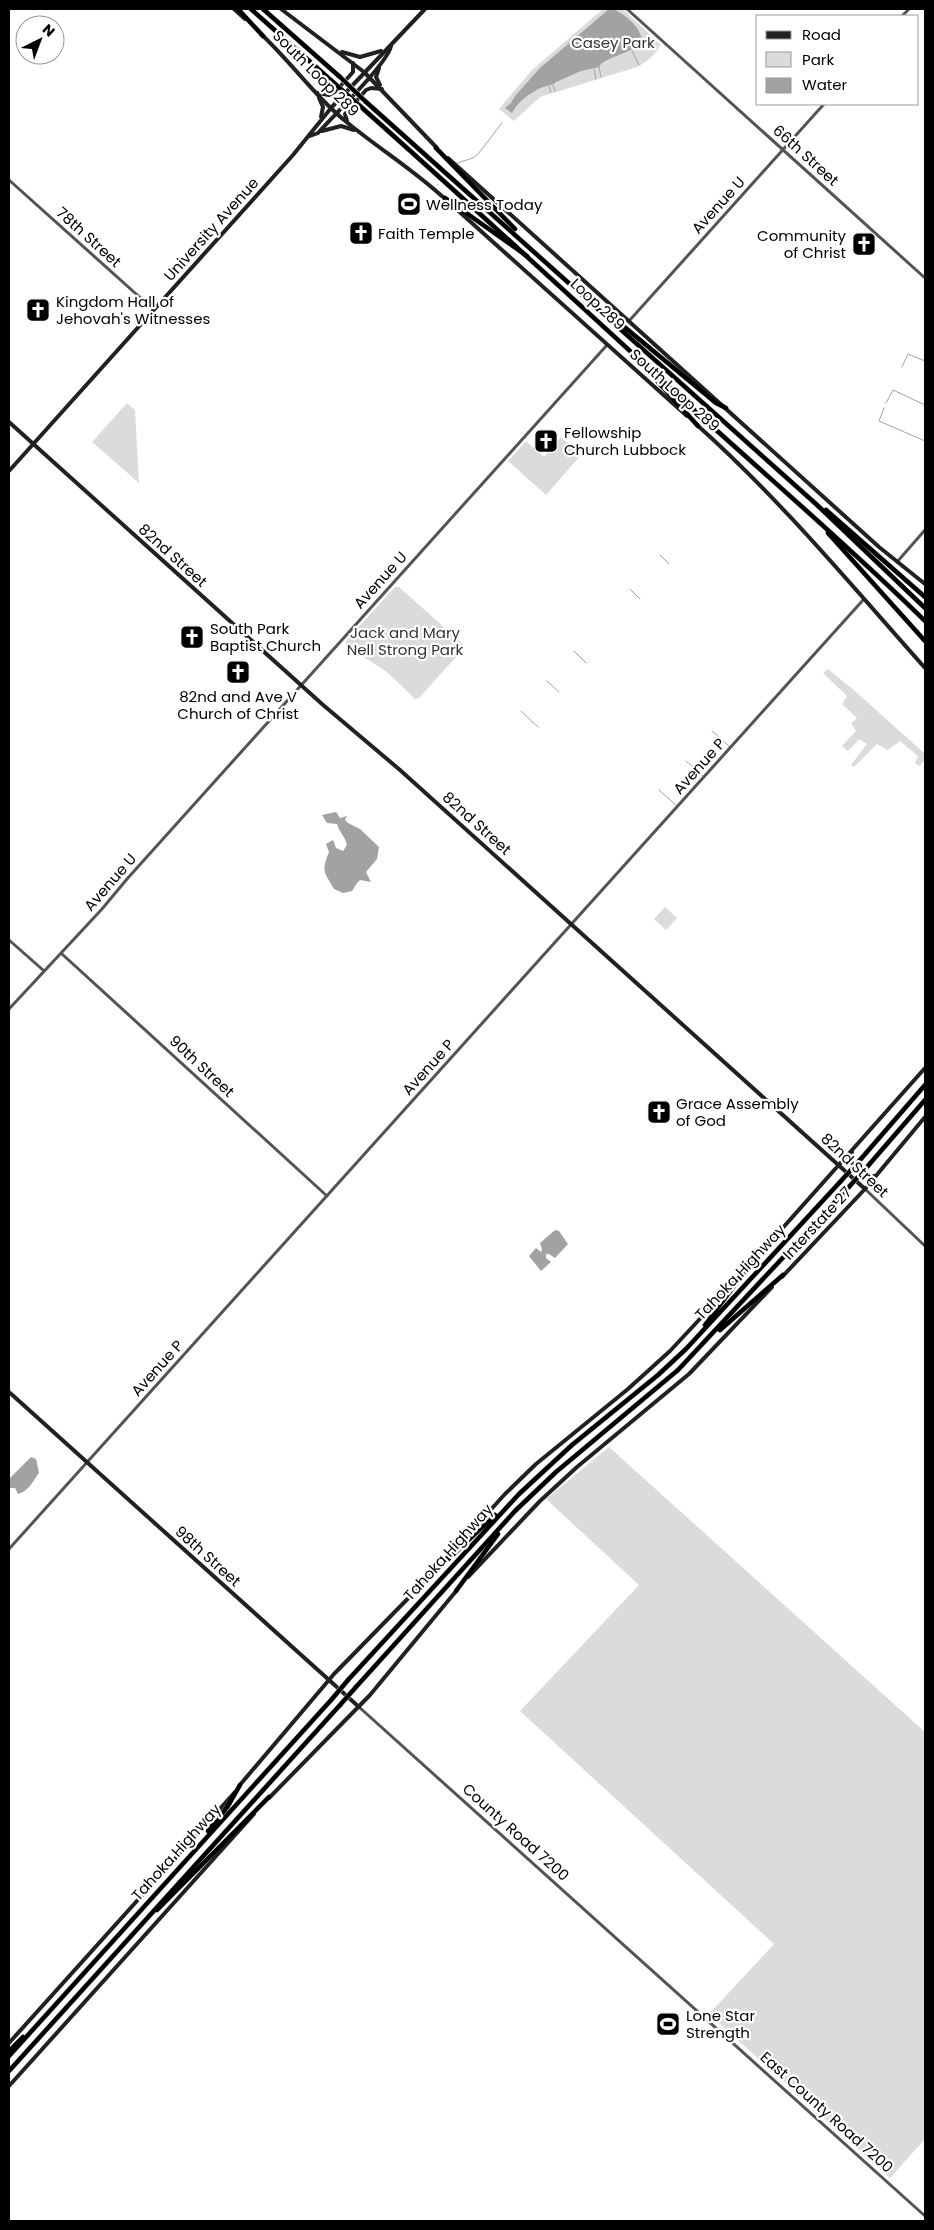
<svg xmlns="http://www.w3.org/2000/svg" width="934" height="2230" font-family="Poppins,sans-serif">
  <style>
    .green { fill: #dbdbdb }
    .water { fill: #a2a2a2 }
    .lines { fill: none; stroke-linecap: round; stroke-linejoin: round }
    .stream { stroke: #a2a2a2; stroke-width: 1 }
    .motorway-casing { stroke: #dbdbdb; stroke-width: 5.5 }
    .tertiary { stroke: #545454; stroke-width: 3 }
    .secondary { stroke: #212121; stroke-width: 4 }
    .motorway { stroke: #000; stroke-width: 4.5 }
    .motorway-bridge-casing { stroke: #dbdbdb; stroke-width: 5.5; stroke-linecap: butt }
    .motorway-bridge { stroke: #000; stroke-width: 4.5 }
    .labels { text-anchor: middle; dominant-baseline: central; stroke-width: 4.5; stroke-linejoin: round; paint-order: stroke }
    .park-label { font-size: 15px; fill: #323232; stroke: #fff }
    .street-label { font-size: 15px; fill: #000; stroke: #fff }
    .poi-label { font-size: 15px; fill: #000; stroke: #fff; text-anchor: start }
  </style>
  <rect width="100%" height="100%" fill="#fff"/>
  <g class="green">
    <path d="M603 9H623L660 44C658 54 646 62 637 67L540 97 514 121 499 109 532 70Z"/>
    <polygon points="127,403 135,410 139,483 92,442"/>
    <polygon points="561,437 581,455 546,495 508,461 526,441 544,457"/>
    <polygon points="395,587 399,587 464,645 464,648 419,698 415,699 387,672 347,646 346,641"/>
    <polygon points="828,669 856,692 925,754 925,763 923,762 919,766 915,763 918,756 900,741 888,750 877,744 854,767 851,765 867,744 859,739 848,751 842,746 856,731 851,723 857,718 842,704 847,696 823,673"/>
    <polygon points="665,907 677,918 666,930 654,919"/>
    <polygon points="609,1447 925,1732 925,2139 890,2178 709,2014 774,1944 520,1711 639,1585 546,1499"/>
  </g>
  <g class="water">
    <path d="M609 9C621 9 642 28 642 41 633 54 603 57 599 67L581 71 556 82C552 86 548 85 543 87 531 92 517 102 512 113L505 108 511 103 515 96 540 68Z"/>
    <path d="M336 812 340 818 347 816 345 820 348 823 360 829 379 847 377 859 366 872 371 882 360 880 357 883 352 891 343 893 334 889C324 871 321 872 329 852L326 844 333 840 336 848 343 851 347 845C345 836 339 832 337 824L327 823 322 815Z"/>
    <polygon points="555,1230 559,1231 568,1244 555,1258 549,1254 546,1254 546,1258 551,1262 541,1271 529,1256 536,1248 541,1252 542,1249 540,1243"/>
    <path d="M31 1457 36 1459 39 1473C33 1481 28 1492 18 1494L15 1488H10L9 1479Z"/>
  </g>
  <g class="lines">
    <g class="stream">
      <polyline points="632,51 639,65"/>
      <polyline points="599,67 601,77"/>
      <polyline points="594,69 596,79"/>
      <polyline points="553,85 555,91"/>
      <polyline points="549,86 551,92"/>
      <polyline points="457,163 473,158 478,154 502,123"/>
      <polyline points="438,185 438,184"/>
      <polyline points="902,367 908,354 925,361"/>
      <polyline points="886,403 893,390 925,405"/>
      <polyline points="884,408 879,421 925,441"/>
      <polyline points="660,555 669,564"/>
      <polyline points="630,589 640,599"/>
      <polyline points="574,651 586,663"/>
      <polyline points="547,681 559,692"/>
      <polyline points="521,711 538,727"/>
      <polyline points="712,731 730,747"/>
      <polyline points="686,761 703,776"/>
      <polyline points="659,790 677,806"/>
    </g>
    <g class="motorway-casing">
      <g id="motorway">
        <polyline points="238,9 263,36"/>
        <polyline points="251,9 334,83"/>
        <polyline points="263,9 340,77"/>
        <polyline points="365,101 816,504 925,608"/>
        <path d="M360 106C476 209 590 314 704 419 778 486 854 551 925 621"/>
        <polyline points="436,148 515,229"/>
        <polyline points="445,198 527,256"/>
        <polyline points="622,325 716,403 726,408"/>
        <polyline points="649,372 698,426"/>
        <polyline points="826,510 925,597"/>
        <polyline points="828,533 925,641"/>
        <polyline points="860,1160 925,1085"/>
        <polyline points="867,1167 925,1100"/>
        <polyline points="705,1325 749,1266"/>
        <polyline points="720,1330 783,1275"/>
        <polyline points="427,1579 495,1515"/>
        <polyline points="456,1591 498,1534"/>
        <polyline points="348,1680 519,1494 572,1445 658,1375 686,1349 840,1182"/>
        <polyline points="356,1687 515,1511 556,1472 678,1370 847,1189"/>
        <polyline points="208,1831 228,1806 240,1785"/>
        <polyline points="157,1910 269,1797"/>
        <polyline points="9,2051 23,2037"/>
        <polyline points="9,2056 332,1699"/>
        <polyline points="9,2071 340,1705"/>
      </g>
    </g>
    <g class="tertiary">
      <polyline points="627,9 925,278"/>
      <polyline points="902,16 909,9"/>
      <polyline points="9,180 154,310"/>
      <polyline points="629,321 824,104"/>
      <polyline points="897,562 925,530"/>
      <polyline points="9,940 43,970"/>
      <polyline points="62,954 327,1196"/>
      <polyline points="9,1009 102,909 127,879 607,345"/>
      <polyline points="865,1189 925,1246"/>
      <polyline points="9,1549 864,599"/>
      <polyline points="359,1707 925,2216"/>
    </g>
    <g class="secondary">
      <polyline points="234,9 245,19"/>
      <polyline points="281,9 364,72 437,148"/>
      <path d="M261 34C292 63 316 98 349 124 381 150 415 171 445 199"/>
      <polyline points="342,52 360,57 381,51"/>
      <polyline points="379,68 376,77 380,85"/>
      <polyline points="318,93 329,95 336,91 353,72 353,63"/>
      <polyline points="319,98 323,107 321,117"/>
      <polyline points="347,121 345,114 366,90 371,88 382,89"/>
      <polyline points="322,131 341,126 354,130"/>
      <path d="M310 136 318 133C332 117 388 63 391 46"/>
      <polyline points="448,158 879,547 925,584"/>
      <polyline points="454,207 687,416"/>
      <polyline points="9,422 322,704 400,770 865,1189"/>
      <path d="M696 424C780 499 851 585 925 668"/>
      <polyline points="9,471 293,155 331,108 425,9"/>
      <polyline points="852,1152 850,1161 866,1177 875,1176"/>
      <polyline points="747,1268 925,1068"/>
      <polyline points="782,1277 865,1189 925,1117"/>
      <polyline points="9,1392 359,1707"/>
      <polyline points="444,1561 505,1494 536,1464 628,1389 670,1351 739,1277"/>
      <polyline points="468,1577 540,1501 577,1467 689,1374 772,1287"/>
      <polyline points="239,1786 334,1674 429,1577"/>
      <polyline points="269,1798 370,1695 457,1590"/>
      <polyline points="9,2043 235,1792"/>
      <polyline points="9,2086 254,1814"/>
    </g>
    <use href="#motorway" class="motorway"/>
    <g class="motorway-bridge-casing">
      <g id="motorway-bridge">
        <polyline points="340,77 365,101"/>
        <polyline points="334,83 360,106"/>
        <polyline points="840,1182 860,1160"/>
        <polyline points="847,1189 867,1167"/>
        <polyline points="332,1699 348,1680"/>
        <polyline points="340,1705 356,1687"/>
      </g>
    </g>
    <use href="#motorway-bridge" class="motorway-bridge"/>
  </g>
  <defs>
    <g id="stadium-square" transform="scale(1.25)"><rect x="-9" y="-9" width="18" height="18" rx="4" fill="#000" stroke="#fff"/><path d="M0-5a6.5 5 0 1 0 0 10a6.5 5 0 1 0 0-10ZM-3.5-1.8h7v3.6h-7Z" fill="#fff"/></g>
    <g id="church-square" transform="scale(1.25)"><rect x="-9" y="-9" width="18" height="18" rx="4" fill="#000" stroke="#fff"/><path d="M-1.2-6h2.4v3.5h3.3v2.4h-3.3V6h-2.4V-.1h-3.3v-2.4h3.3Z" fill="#fff"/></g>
  </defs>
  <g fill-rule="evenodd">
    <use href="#stadium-square" x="409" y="204"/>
    <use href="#church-square" x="361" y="233"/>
    <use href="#church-square" x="864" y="244"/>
    <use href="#church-square" x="38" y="310"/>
    <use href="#church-square" x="546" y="441"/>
    <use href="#church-square" x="192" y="637"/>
    <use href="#church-square" x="238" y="672"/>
    <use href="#church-square" x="659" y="1112"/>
    <use href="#stadium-square" x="668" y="2024"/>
  </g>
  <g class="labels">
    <g class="park-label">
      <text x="613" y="42">Casey Park</text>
      <text x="405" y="632">Jack and Mary<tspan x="405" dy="17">Nell Strong Park</tspan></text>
    </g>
    <g class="street-label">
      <text transform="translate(316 73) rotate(45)">South Loop 289</text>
      <text transform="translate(806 155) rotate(42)">66th Street</text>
      <text transform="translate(718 205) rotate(-48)">Avenue U</text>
      <text transform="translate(211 229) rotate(-48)">University Avenue</text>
      <text transform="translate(89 237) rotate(42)">78th Street</text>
      <text transform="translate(598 304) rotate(43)">Loop 289</text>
      <text transform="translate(675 390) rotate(42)">South Loop 289</text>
      <text transform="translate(173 555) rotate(42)">82nd Street</text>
      <text transform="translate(380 580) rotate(-48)">Avenue U</text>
      <text transform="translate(699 766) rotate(-48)">Avenue P</text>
      <text transform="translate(477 823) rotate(42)">82nd Street</text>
      <text transform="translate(110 882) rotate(-49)">Avenue U</text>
      <text transform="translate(202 1066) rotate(43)">90th Street</text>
      <text transform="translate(428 1067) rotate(-48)">Avenue P</text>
      <text transform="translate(855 1165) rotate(43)">82nd Street</text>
      <text transform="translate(817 1223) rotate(-47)">Interstate 27</text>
      <text transform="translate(740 1272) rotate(-47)">Tahoka Highway</text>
      <text transform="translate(157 1368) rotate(-48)">Avenue P</text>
      <text transform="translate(448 1552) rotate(-48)">Tahoka Highway</text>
      <text transform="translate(208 1556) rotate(42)">98th Street</text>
      <text transform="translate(516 1832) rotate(42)">County Road 7200</text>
      <text transform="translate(176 1852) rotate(-48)">Tahoka Highway</text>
      <text transform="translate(827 2112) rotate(42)">East County Road 7200</text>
    </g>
    <g class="poi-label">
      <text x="426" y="204">Wellness Today</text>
      <text x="378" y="233">Faith Temple</text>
      <text x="846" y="235" text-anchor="end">Community<tspan x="846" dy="17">of Christ</tspan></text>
      <text x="56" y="301">Kingdom Hall of<tspan x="56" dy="17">Jehovah's Witnesses</tspan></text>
      <text x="564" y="432">Fellowship<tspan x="564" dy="17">Church Lubbock</tspan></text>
      <text x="210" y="628">South Park<tspan x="210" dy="17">Baptist Church</tspan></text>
      <text x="238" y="696" text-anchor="middle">82nd and Ave V<tspan x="238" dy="17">Church of Christ</tspan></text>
      <text x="676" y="1103">Grace Assembly<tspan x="676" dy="17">of God</tspan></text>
      <text x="686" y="2015">Lone Star<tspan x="686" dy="17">Strength</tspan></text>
    </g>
  </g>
  <rect width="934" height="2230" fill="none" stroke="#000000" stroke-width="20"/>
  <rect x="756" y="15" width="162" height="90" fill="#ffffff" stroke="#999999"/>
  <rect x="766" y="31" width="25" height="8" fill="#212121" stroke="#999999"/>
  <text x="802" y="40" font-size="15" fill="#000000">Road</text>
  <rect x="766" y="52" width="25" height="15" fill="#dbdbdb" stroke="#999999"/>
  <text x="802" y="65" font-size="15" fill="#000000">Park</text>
  <rect x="766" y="78" width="25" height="15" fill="#a2a2a2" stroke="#999999"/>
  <text x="802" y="90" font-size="15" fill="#000000">Water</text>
  <g transform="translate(40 40) rotate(42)"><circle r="24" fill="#ffffff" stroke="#999999"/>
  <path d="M0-4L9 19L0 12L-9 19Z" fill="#000000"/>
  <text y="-8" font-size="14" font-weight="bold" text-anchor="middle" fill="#000000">N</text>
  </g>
</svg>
